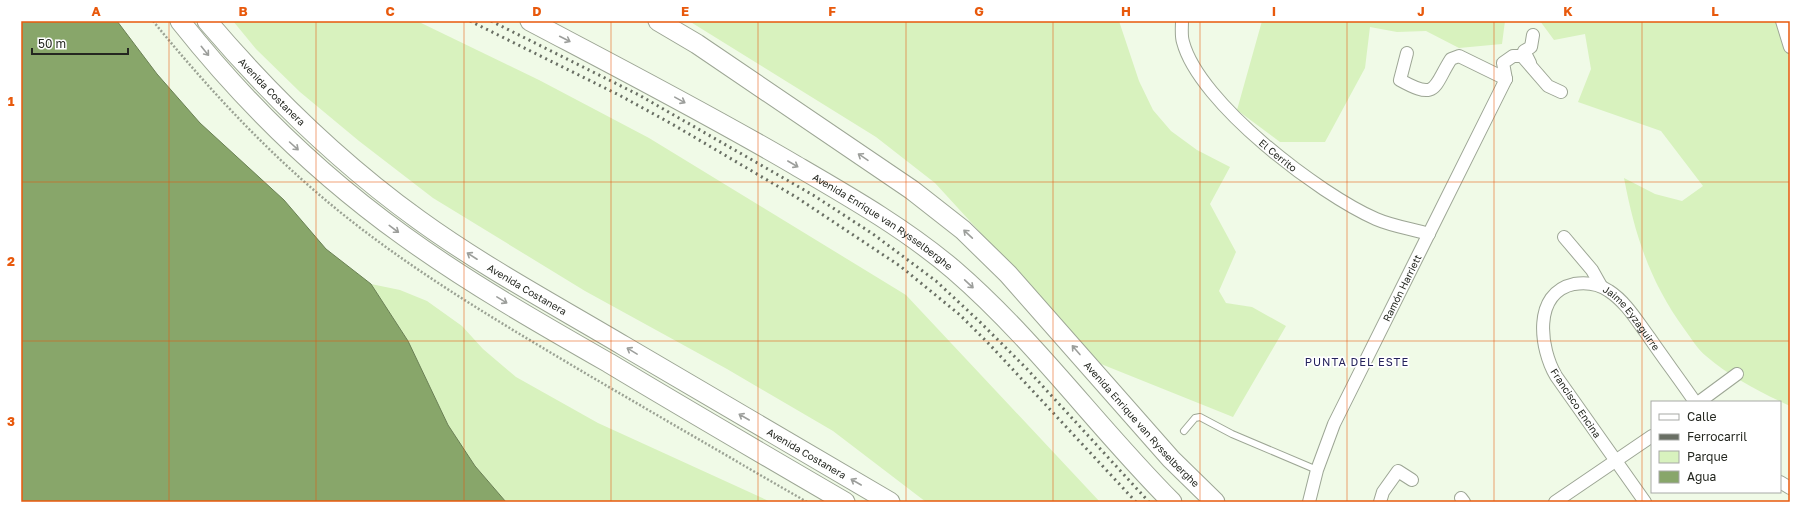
<svg xmlns="http://www.w3.org/2000/svg" width="1811" height="523" font-family="'Golos Text',sans-serif">
  <style>
    .green { fill: #d8f2be }
    .water { fill: #88a66a; stroke: #6a8054 }
    .lines { fill: none; stroke-linecap: round; stroke-linejoin: round }
    .service-casing { stroke: #9da695; stroke-width: 8 }
    .minor-casing { stroke: #9da695; stroke-width: 14 }
    .primary-casing { stroke: #9da695; stroke-width: 21 }
    .path { stroke: #9ba294; stroke-width: 2.5; stroke-dasharray: 2 2; stroke-linecap: butt }
    .service { stroke: #fff; stroke-width: 6 }
    .minor { stroke: #fff; stroke-width: 12 }
    .primary { stroke: #fff; stroke-width: 19 }
    .rail { stroke: #696f64; stroke-width: 3; stroke-dasharray: 2 4; stroke-linecap: butt }
    .oneway { stroke: #9c9e9b }
    .grid { fill: none; stroke: #e8590c; stroke-width: 1; stroke-opacity: 0.55 }
    .labels { text-anchor: middle; dominant-baseline: central; stroke-width: 3.5; stroke-linejoin: round; paint-order: stroke }
    .street-label { font-size: 10px; fill: #242720; stroke: #fff }
    .neighbourhood-label { font-size: 11px; letter-spacing: 1px; fill: #24225c; stroke: #fff }
    .neatline { fill: none; stroke: #e8590c; stroke-width: 1.5 }
    .grid-label { font-size: 13px; text-anchor: middle; font-weight: bold; fill: #e8590c }
  </style>
  <rect width="100%" height="100%" fill="#f0fae7"/>
  <g class="green">
    <polygon points="233,21 417,21 539,80 649,138 906,295 1100,502 926,502 833,431 727,369 585,291 433,198 359,141 300,92 256,49"/>
    <polygon points="689,21 1119,21 1139,81 1153,110 1171,131 1197,150 1230,167 1210,204 1236,252 1219,291 1226,303 1252,307 1286,326 1233,417 1101,364 935,183 876,137"/>
    <polygon points="1262,21 1505,21 1502,44 1459,48 1426,31 1397,32 1370,27 1365,68 1325,142 1280,142 1237,110"/>
    <path d="M1540 21H1790V406C1762 393 1730 377 1706 356 1698 350 1691 338 1685 330 1650 282 1635 236 1624 178L1655 194 1682 201 1703 186 1661 131 1578 102 1591 69 1585 34 1554 40Z"/>
    <polygon points="371,284 400,290 427,301 462,326 483,349 516,377 598,423 771,502 506,502 475,466 448,425 408,341"/>
  </g>
  <polygon class="water" points="21,21 117,21 157,74 200,123 284,200 326,249 371,284 408,341 448,425 475,466 506,502 21,502"/>
  <g class="lines">
    <g class="service-casing">
      <polyline id="service" points="1184,431 1195,418 1200,417 1232,434 1317,470"/>
    </g>
    <g class="minor-casing">
      <g id="minor">
        <path id="s1" d="M1182 21C1182 28 1181 36 1183 42 1199 103 1319 194 1376 219 1392 226 1412 229 1429 234"/>
        <polyline points="1782,21 1790,47"/>
        <path d="M1407 53 1400 80C1438 101 1433 87 1451 59L1459 56 1506 79"/>
        <polyline points="1530,63 1524,51 1531,47 1533,35"/>
        <polyline points="1506,79 1503,63 1513,56 1522,56 1548,86 1561,92"/>
        <polyline points="1564,237 1592,270 1601,286"/>
        <polyline points="1699,402 1737,374"/>
        <polyline points="1780,482 1790,488"/>
        <polyline points="1461,498 1464,502"/>
        <path id="s2" d="M1309 502 1317 470 1334 424 1506 79"/>
        <polyline points="1380,502 1383,492 1398,471 1412,480"/>
        <polyline points="1555,502 1652,436"/>
        <path id="s3" d="M1645 502 1556 376C1540 349 1532 293 1574 284 1587 282 1599 284 1609 291 1626 302 1637 321 1649 337 1664 359 1680 380 1695 402"/>
      </g>
    </g>
    <g class="primary-casing">
      <g id="primary">
        <path d="M180 21C245 103 319 175 404 236 469 283 539 323 609 363 687 410 766 456 845 502"/>
        <path id="s4" d="M207 21C270 95 340 163 419 220 484 267 555 305 624 346 712 398 801 450 890 502"/>
        <path id="s5" d="M530 21C619 68 708 114 795 165 850 197 906 229 954 270 1035 340 1097 427 1172 502"/>
        <path id="s6" d="M658 21 697 44 912 190 963 230 1008 274 1171 459 1215 502"/>
      </g>
    </g>
    <path class="path" d="M153 21C215 97 281 167 359 227 432 283 511 329 590 376 662 418 734 460 807 502"/>
    <use href="#service" class="service"/>
    <use href="#minor" class="minor"/>
    <use href="#primary" class="primary"/>
    <g class="rail">
      <polyline points="470,21 619,95 672,124 796,197 900,266 960,315 991,346 1136,502"/>
      <polyline points="491,21 639,95 813,195 873,234 936,281 979,321 1027,369 1149,502"/>
    </g>
  </g>
  <defs><path id="oneway-shaft" d="M-6 0H5M1.5-3L5.5 0L1.5 3" fill="none" stroke-width="1.6" stroke-linecap="round" stroke-linejoin="round"/></defs>
  <g class="oneway">
    <use href="#oneway-shaft" transform="translate(565 39) rotate(27)"/>
    <use href="#oneway-shaft" transform="translate(205 51) rotate(51)"/>
    <use href="#oneway-shaft" transform="translate(680 100) rotate(29)"/>
    <use href="#oneway-shaft" transform="translate(294 146) rotate(42)"/>
    <use href="#oneway-shaft" transform="translate(863 157) rotate(-146)"/>
    <use href="#oneway-shaft" transform="translate(793 164) rotate(30)"/>
    <use href="#oneway-shaft" transform="translate(394 229) rotate(37)"/>
    <use href="#oneway-shaft" transform="translate(968 234) rotate(-137)"/>
    <use href="#oneway-shaft" transform="translate(472 256) rotate(-147)"/>
    <use href="#oneway-shaft" transform="translate(969 284) rotate(43)"/>
    <use href="#oneway-shaft" transform="translate(502 300) rotate(31)"/>
    <use href="#oneway-shaft" transform="translate(1076 350) rotate(-131)"/>
    <use href="#oneway-shaft" transform="translate(632 351) rotate(-149)"/>
    <use href="#oneway-shaft" transform="translate(744 417) rotate(-150)"/>
    <use href="#oneway-shaft" transform="translate(856 482) rotate(-150)"/>
  </g>
  <path class="grid" d="M169 21V502M316 21V502M464 21V502M611 21V502M758 21V502M906 21V502M1053 21V502M1200 21V502M1347 21V502M1494 21V502M1642 21V502M21 182H1790M21 341H1790"/>
  <g class="labels">
    <g class="street-label">
      <text stroke="none"><textPath href="#s4" startOffset="96">Avenida Costanera</textPath></text>
      <text stroke="none"><textPath href="#s1" startOffset="171">El Cerrito</textPath></text>
      <text stroke="none"><textPath href="#s5" startOffset="406">Avenida Enrique van Rysselberghe</textPath></text>
      <text stroke="none"><textPath href="#s2" startOffset="234">Ramón Harriett</textPath></text>
      <text stroke="none"><textPath href="#s4" startOffset="420">Avenida Costanera</textPath></text>
      <text stroke="none"><textPath href="#s3" startOffset="335">Jaime Eyzaguirre</textPath></text>
      <text transform="translate(1576 403) rotate(56)">Francisco Encina</text>
      <text stroke="none"><textPath href="#s6" startOffset="634">Avenida Enrique van Rysselberghe</textPath></text>
      <text stroke="none"><textPath href="#s4" startOffset="744">Avenida Costanera</textPath></text>
    </g>
    <g class="neighbourhood-label">
      <text x="1357" y="361">PUNTA DEL ESTE</text>
    </g>
  </g>
  <rect width="1811" height="523" fill="none" stroke="#ffffff" stroke-width="44"/>
  <rect x="1651" y="401" width="130" height="92" fill="#ffffff" stroke="#a7a9a6"/>
  <rect x="1659" y="414" width="20" height="6" fill="#ffffff" stroke="#a7a9a6"/>
  <text x="1687" y="421" font-size="12" fill="#242720">Calle</text>
  <rect x="1659" y="434" width="20" height="6" fill="#696f64" stroke="#a7a9a6"/>
  <text x="1687" y="441" font-size="12" fill="#242720">Ferrocarril</text>
  <rect x="1659" y="451" width="20" height="12" fill="#d8f2be" stroke="#a7a9a6"/>
  <text x="1687" y="461" font-size="12" fill="#242720">Parque</text>
  <rect x="1659" y="471" width="20" height="12" fill="#88a66a" stroke="#a7a9a6"/>
  <text x="1687" y="481" font-size="12" fill="#242720">Agua</text>
  <path d="M32 48v6h96v-6" fill="none" stroke="#242720" stroke-width="2"/>
  <text x="38" y="48" font-size="12" fill="#242720" stroke="#ffffff" stroke-width="3" paint-order="stroke">50 m</text>
  <rect x="22" y="22" width="1767" height="479" class="neatline"/>
  <g class="grid-label">
    <text x="96" y="16">A</text>
    <text x="243" y="16">B</text>
    <text x="390" y="16">C</text>
    <text x="537" y="16">D</text>
    <text x="685" y="16">E</text>
    <text x="832" y="16">F</text>
    <text x="979" y="16">G</text>
    <text x="1126" y="16">H</text>
    <text x="1274" y="16">I</text>
    <text x="1421" y="16">J</text>
    <text x="1568" y="16">K</text>
    <text x="1715" y="16">L</text>
    <text x="11" y="106">1</text>
    <text x="11" y="266">2</text>
    <text x="11" y="426">3</text>
  </g>
</svg>
